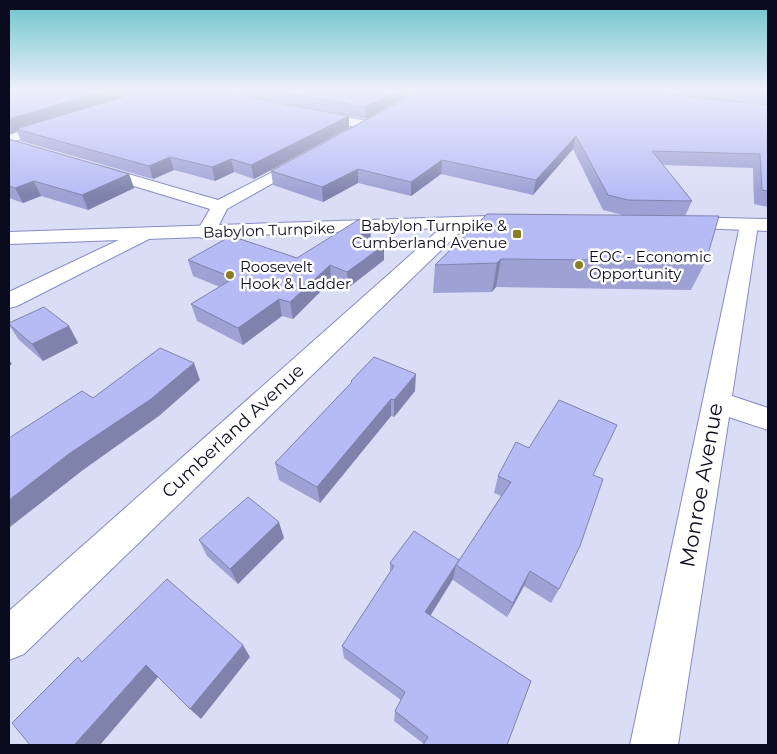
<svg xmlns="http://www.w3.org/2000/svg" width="777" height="754" font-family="Montserrat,sans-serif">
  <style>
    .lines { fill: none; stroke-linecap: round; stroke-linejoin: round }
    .minor-casing { stroke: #868bc3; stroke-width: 2 }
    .primary-casing { stroke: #868bc3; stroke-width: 2 }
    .minor { fill: #fff; fill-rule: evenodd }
    .primary { fill: #fff; fill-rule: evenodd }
    .wall { fill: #9da1d4 }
    .shaded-wall { fill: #7f83ac }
    .building { fill: #b6bbf6; stroke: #7f83ac }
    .poi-dot { fill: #8b7d23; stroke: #fff; stroke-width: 2 }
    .labels { text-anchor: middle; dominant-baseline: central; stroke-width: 5; stroke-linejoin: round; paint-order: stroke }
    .far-poi-label { font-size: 15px; fill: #0a0a1f; stroke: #fff; text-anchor: start }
    .far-street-label { font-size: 15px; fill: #0a0a1f; stroke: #fff }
    .street-label { font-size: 18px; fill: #0a0a1f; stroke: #fff }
    .near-street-label { font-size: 21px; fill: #0a0a1f; stroke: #fff }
  </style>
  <rect width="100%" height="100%" fill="#daddf6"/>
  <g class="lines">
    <g class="minor-casing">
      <g id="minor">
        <polygon points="313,111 367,121 373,125 367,129 309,118 307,115 309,112"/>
        <polygon points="55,120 60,121 61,124 60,127 9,143 9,135"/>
        <polygon points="304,156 309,157 311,160 309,163 227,209 213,237 206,239 199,237 196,233 210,209 91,173 89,170 91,167 97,165 218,200"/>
        <polygon points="458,217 465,219 467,223 465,227 24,654 9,660 9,611 451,219"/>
        <polygon points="749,219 756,221 758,225 732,396 768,408 768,430 729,417 678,745 630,745 740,225 742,221"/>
        <polygon points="144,228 151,230 154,234 151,238 17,306 9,308 9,292"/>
      </g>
    </g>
    <g class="primary-casing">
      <g id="primary">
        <polygon points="517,215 524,217 526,221 524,225 9,244 9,232"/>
        <polygon points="680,217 768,219 768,231 673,227 671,223 673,219"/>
      </g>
    </g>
    <use href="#minor" class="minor"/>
    <use href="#primary" class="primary"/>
  </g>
  <g class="wall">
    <polygon points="9,89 349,128 254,179 234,172 215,181 174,170 153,179 21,141 17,131 9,134"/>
    <polygon points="204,89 421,89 366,119"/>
    <polygon points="423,89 768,89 768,207 754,204 753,168 663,165 692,201 685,216 706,261 691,290 496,287 492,292 433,293 435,265 623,215 603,210 573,149 533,195 441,174 411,196 358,183 323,202 273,185 271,171"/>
    <polygon points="9,139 129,174 134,188 88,210 41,196 23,203 9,198"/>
    <polygon points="371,240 384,260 348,288 331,281 293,319 282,316 243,345 197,321 191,304 220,287 193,276 188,260 297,258"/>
    <polygon points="9,323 69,326 78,343 43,361 19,340 9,325"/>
    <polygon points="351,381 415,391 394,417 391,416 320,503 279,480 275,463 351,383"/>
    <polygon points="593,475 559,589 551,603 524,586 507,617 453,580 453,579 430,616 531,681 424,744 394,721 395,711 401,700 344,658 342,646 390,572 390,563 459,561 501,496 494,493 498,476"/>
    <polygon points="284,538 238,584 207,556 199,540"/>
  </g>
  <g class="shaded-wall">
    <polygon points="112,89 152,89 16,129 17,131 9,134 9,119"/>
    <polygon points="401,89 421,89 366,119 365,107"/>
    <polygon points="349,116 349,128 254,179 251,165"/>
    <polygon points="576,136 573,149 533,195 536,180"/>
    <polygon points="170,157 174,170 153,179 149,166"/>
    <polygon points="231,159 234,172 215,181 212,167"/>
    <polygon points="442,160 441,174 411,196 411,182"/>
    <polygon points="358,169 358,183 323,202 322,187"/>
    <polygon points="129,174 134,188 88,210 82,195"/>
    <polygon points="34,181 41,196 23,203 15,188"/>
    <polygon points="370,226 371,241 359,237"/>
    <polygon points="384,245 384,260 348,288 347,272"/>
    <polygon points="501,259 496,287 492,292 497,263"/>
    <polygon points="330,265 331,281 293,319 290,302"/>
    <polygon points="279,299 282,316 243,345 238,328"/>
    <polygon points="69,326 78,343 43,361 32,344"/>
    <polygon points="9,360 12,364 9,366"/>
    <polygon points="194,363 200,380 159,416 83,470 10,527 9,526 9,500 70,453"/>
    <polygon points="416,374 415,391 394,417 394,400"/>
    <polygon points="391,399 391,416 320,503 317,487"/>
    <polygon points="279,522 284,538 238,584 230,569"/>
    <polygon points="456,565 453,579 424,626 425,612"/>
    <polygon points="530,571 524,586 507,617 513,603"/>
    <polygon points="243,645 250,657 201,719 190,709"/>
    <polygon points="146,665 159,676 100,745 74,745"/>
  </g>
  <g class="building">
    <polygon points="9,89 112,89 9,119"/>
    <polygon points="149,89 203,89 349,116 251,165 231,159 212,167 170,157 149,166 16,129"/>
    <polygon points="262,89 401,89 365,107"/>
    <polygon points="423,89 612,89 768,105 768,191 762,190 760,154 652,151 692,201 628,200 608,195 576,136 536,180 442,160 411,182 358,169 322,187 271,171"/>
    <polygon points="714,89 768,89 768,94"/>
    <polygon points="9,139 129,174 82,195 34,181 15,188 9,186"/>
    <polygon points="487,214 719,216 706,261 501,259 497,263 435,265"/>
    <polygon points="365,219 370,226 359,237 384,245 347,272 330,265 290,302 279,299 238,328 191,304 234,278 188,260 231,236 297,258 358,220"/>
    <polygon points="44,307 69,326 32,344 9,324 9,323"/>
    <polygon points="160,348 194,363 151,399 70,453 9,500 9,438 82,391 93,398"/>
    <polygon points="374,357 416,374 394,400 391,399 317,487 275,463 352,382 351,381"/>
    <polygon points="559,400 617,425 593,475 603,479 580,546 559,589 530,571 513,603 456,565 511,482 498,476 516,442 529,448"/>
    <polygon points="248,497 279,522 230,569 199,540"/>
    <polygon points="414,531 459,560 425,612 531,681 507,745 423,745 428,737 395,711 405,692 342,646 394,566 390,563"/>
    <polygon points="167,579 243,645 190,709 146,665 74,745 30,745 12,723 78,657 82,662"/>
  </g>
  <linearGradient id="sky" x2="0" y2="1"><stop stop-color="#6ac4ca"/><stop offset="0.46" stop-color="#eef0fb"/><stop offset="1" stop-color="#eef0fb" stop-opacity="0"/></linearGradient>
  <rect width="777" height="195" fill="url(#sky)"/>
  <g class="poi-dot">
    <rect x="512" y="229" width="10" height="10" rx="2.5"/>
    <circle cx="579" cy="265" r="5"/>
    <circle cx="230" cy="275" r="5"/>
  </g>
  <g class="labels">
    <g class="far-poi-label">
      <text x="507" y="225" text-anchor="end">Babylon Turnpike &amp;<tspan x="507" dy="17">Cumberland Avenue</tspan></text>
      <text x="589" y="256">EOC - Economic<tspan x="589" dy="17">Opportunity</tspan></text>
      <text x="240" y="266">Roosevelt<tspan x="240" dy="17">Hook &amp; Ladder</tspan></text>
    </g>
    <g class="far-street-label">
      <text transform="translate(269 230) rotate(-2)">Babylon Turnpike</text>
    </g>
    <g class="street-label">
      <text transform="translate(233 431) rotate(-43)">Cumberland Avenue</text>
    </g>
    <g class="near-street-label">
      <text transform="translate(701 485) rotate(-80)">Monroe Avenue</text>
    </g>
  </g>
  <rect width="777" height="754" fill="none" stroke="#0a0a1f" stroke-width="20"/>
</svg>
